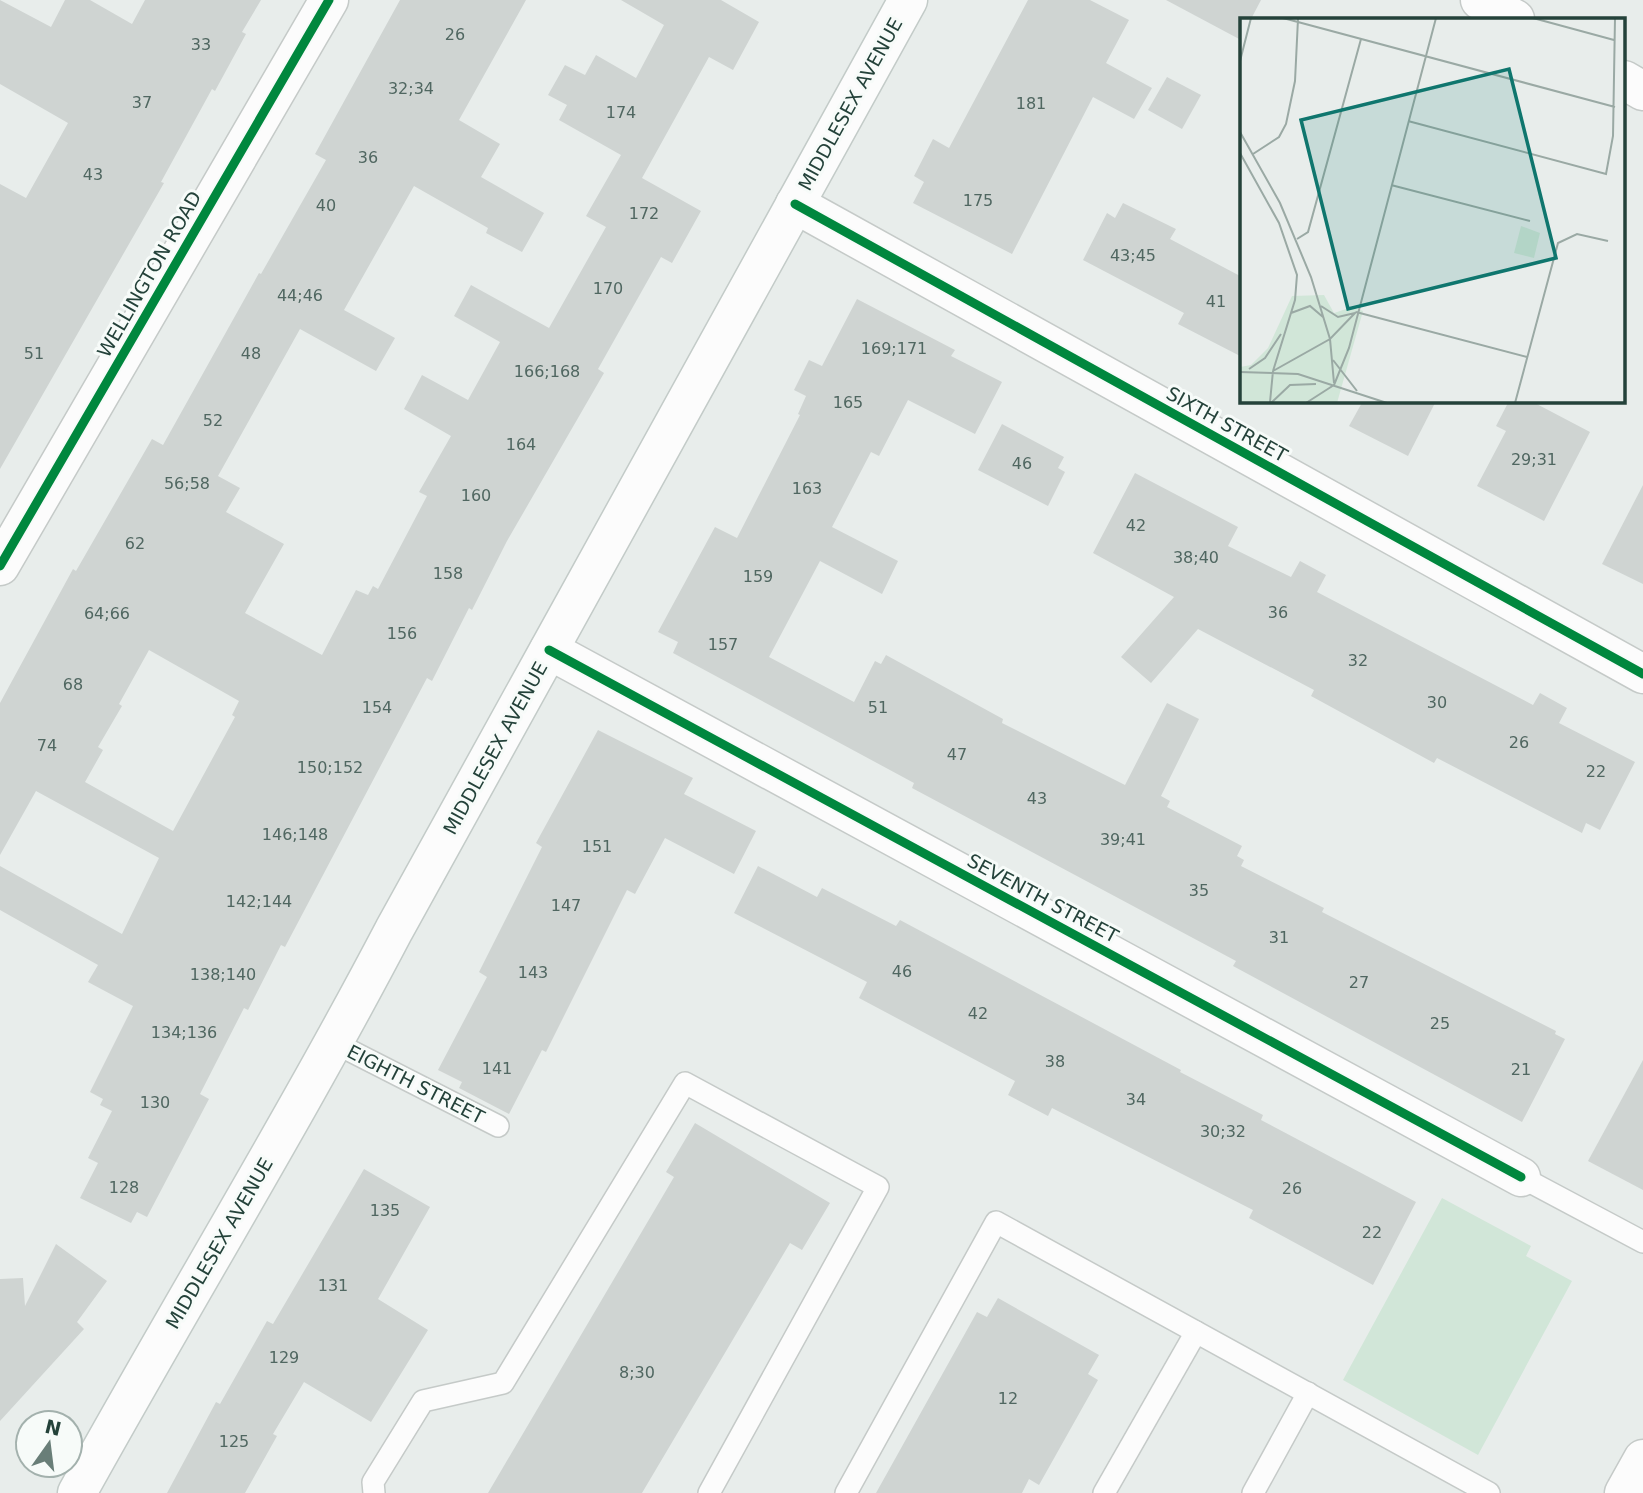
<svg xmlns="http://www.w3.org/2000/svg" width="1643" height="1493" font-family="'DejaVu Sans',sans-serif">
  <style>
    .green { fill: #d1e6d8 }
    .building { fill: #cfd4d2; fill-rule: evenodd }
    .lines { fill: none; stroke-linecap: round; stroke-linejoin: round }
    .lane-casing { stroke: #c5cac8; stroke-width: 24 }
    .street-casing { stroke: #c5cac8; stroke-width: 41 }
    .secondary-casing { stroke: #c3cbc8; stroke-width: 41 }
    .lane { stroke: #fcfcfc; stroke-width: 21 }
    .street { stroke: #fcfcfc; stroke-width: 38 }
    .secondary { stroke: #fcfcfc; stroke-width: 38 }
    .cycleway-casing { stroke: #f7fbf9; stroke-width: 13 }
    .cycleway { stroke: #00873e; stroke-width: 9 }
    .labels { text-anchor: middle; dominant-baseline: central; stroke-width: 6; stroke-linejoin: round; paint-order: stroke }
    .number-label { font-size: 16px; fill: #506761 }
    .street-label { font-size: 19px; fill: #24423a; stroke: #f7fbf9 }
    .inset-road { fill: none; stroke: #9aa9a4; stroke-width: 2 }
    .view { fill: #0f766e; fill-opacity: 0.15; stroke: #0f766e; stroke-width: 3.5 }
    .inset-edge { fill: none; stroke: #24423a; stroke-width: 3.5 }
  </style>
  <rect width="100%" height="100%" fill="#e8edeb"/>
  <polygon class="green" points="1442,1198 1531,1246 1526,1256 1572,1281 1478,1455 1343,1380"/>
  <g class="building">
    <polygon points="0,0 51,27 65,0 90,0 132,24 145,0 261,0 242,32 246,34 215,91 212,89 161,182 164,183 0,469 0,184 26,198 68,123 0,84"/>
    <path d="M400 0H526L459 120 500 144 481 177 544 213 522 252 486 233 488 228 414 186 344 310 395 338 376 371 300 329 218 476 240 488 226 512 284 544 245 613 322 655 356 590 368 595 373 586 378 589 427 496 419 492 451 436 404 409 422 375 468 400 500 342 454 316 471 285 549 328 606 227 586 216 621 155 559 120 567 105 548 95 565 65 585 75 596 55 636 78 664 25 621 0H721L759 22 733 70 709 57 642 178 701 211 672 263 661 257 598 369 604 373 507 541 472 610 469 608 432 681 427 678 285 947 281 945 248 1010 244 1008 200 1094 209 1099 147 1217 137 1212 131 1223 80 1198 98 1163 88 1158 112 1111 100 1105 103 1099 90 1092 133 1006 88 982 98 965 0 910V866L122 934 159 858 36 791 0 855V703L73 569 76 571 152 439 163 445 259 273 261 274 326 160 315 154ZM149 650 239 701 232 715 235 717 173 831 85 782 103 750 98 747 122 706 119 704Z"/>
    <polygon points="1028,0 1090,0 1129,20 1106,63 1152,88 1134,119 1093,97 1012,254 913,203 924,182 914,176 933,139 949,148"/>
    <polygon points="1166,0 1261,0 1251,19 1242,19 1241,40"/>
    <polygon points="1167,77 1201,95 1182,129 1148,110"/>
    <polygon points="1123,203 1176,229 1170,239 1242,277 1242,357 1178,324 1184,313 1083,260 1107,213 1115,218"/>
    <polygon points="857,299 955,350 951,356 1002,382 975,434 908,400 879,456 871,452 832,527 898,561 882,594 820,561 769,657 854,702 875,661 881,664 886,655 1003,719 1002,723 1125,785 1167,703 1199,719 1161,796 1170,801 1167,807 1242,846 1237,856 1244,860 1241,866 1324,908 1322,912 1556,1031 1555,1034 1565,1039 1522,1122 1233,966 1236,961 912,788 914,783 673,653 678,642 658,632 715,527 737,538 800,415 798,414 806,396 794,390 809,360 822,366"/>
    <polygon points="1363,401 1436,401 1408,456 1349,426"/>
    <polygon points="1509,401 1531,401 1590,432 1544,521 1477,486 1506,431 1496,426"/>
    <polygon points="1002,424 1064,457 1058,468 1065,472 1048,506 978,470"/>
    <polygon points="1135,473 1238,527 1228,546 1291,577 1300,561 1326,575 1317,592 1533,705 1540,693 1567,708 1559,723 1635,762 1600,830 1586,823 1582,833 1437,758 1434,763 1311,696 1314,690 1198,629 1151,683 1121,657 1174,597 1093,553"/>
    <polygon points="1643,485 1643,584 1602,564"/>
    <polygon points="598,730 693,778 684,794 756,831 734,874 665,838 635,894 627,890 546,1052 542,1050 509,1114 459,1088 462,1082 438,1070 487,977 479,972 542,847 536,843"/>
    <polygon points="758,866 817,897 822,888 896,926 900,920 1181,1070 1180,1072 1263,1115 1261,1120 1416,1202 1373,1285 1249,1218 1253,1210 1052,1108 1048,1116 1008,1095 1015,1081 859,998 867,982 734,913"/>
    <polygon points="1643,1060 1643,1190 1588,1161"/>
    <polygon points="695,1123 830,1203 802,1250 790,1243 642,1493 488,1493 674,1177 666,1172"/>
    <polygon points="364,1169 430,1207 378,1299 428,1330 371,1422 304,1382 273,1434 277,1436 245,1493 167,1493 216,1402 220,1404 267,1321 273,1324"/>
    <polygon points="56,1244 107,1281 77,1322 84,1329 0,1421 0,1279 23,1278 25,1306"/>
    <polygon points="998,1298 1099,1355 1088,1374 1098,1380 1039,1485 1029,1479 1022,1493 876,1493 977,1312 987,1317"/>
  </g>
  <g class="lines">
    <g class="lane-casing">
      <g id="lane">
        <polyline points="335,1043 498,1126"/>
        <polyline points="1521,1177 1643,1242"/>
        <polyline points="374,1493 373,1482 423,1401 503,1383 685,1083 878,1187 709,1493"/>
        <polyline points="846,1493 996,1222 1489,1493"/>
        <polyline points="1104,1493 1196,1332"/>
        <polyline points="1253,1493 1308,1393"/>
      </g>
    </g>
    <g class="street-casing">
      <g id="street">
        <polyline points="1480,0 1515,19"/>
        <polyline points="1624,80 1643,91"/>
        <polyline points="795,204 1643,674"/>
        <polyline points="0,566 329,0"/>
        <polyline points="549,650 1521,1177"/>
        <polyline points="1624,1493 1643,1459"/>
      </g>
    </g>
    <g class="secondary-casing">
      <path id="secondary" d="M77 1493C181 1305 294 1121 394 930L908 0"/>
    </g>
    <use href="#lane" class="lane"/>
    <use href="#street" class="street"/>
    <use href="#secondary" class="secondary"/>
    <g class="cycleway-casing">
      <g id="cycleway">
        <polyline points="795,204 1643,674"/>
        <polyline points="0,566 329,0"/>
        <polyline points="549,650 1521,1177"/>
      </g>
    </g>
    <use href="#cycleway" class="cycleway"/>
  </g>
  <g class="labels">
    <g class="number-label">
      <text x="455" y="34">26</text>
      <text x="201" y="44">33</text>
      <text x="411" y="88">32;34</text>
      <text x="142" y="102">37</text>
      <text x="1031" y="103">181</text>
      <text x="621" y="112">174</text>
      <text x="368" y="157">36</text>
      <text x="93" y="174">43</text>
      <text x="978" y="200">175</text>
      <text x="326" y="205">40</text>
      <text x="644" y="213">172</text>
      <text x="1133" y="255">43;45</text>
      <text x="608" y="288">170</text>
      <text x="300" y="295">44;46</text>
      <text x="1216" y="301">41</text>
      <text x="894" y="348">169;171</text>
      <text x="34" y="353">51</text>
      <text x="251" y="353">48</text>
      <text x="547" y="371">166;168</text>
      <text x="848" y="402">165</text>
      <text x="213" y="420">52</text>
      <text x="521" y="444">164</text>
      <text x="1534" y="459">29;31</text>
      <text x="1022" y="463">46</text>
      <text x="187" y="483">56;58</text>
      <text x="807" y="488">163</text>
      <text x="476" y="495">160</text>
      <text x="1136" y="525">42</text>
      <text x="135" y="543">62</text>
      <text x="1196" y="557">38;40</text>
      <text x="448" y="573">158</text>
      <text x="758" y="576">159</text>
      <text x="1278" y="612">36</text>
      <text x="107" y="613">64;66</text>
      <text x="402" y="633">156</text>
      <text x="723" y="644">157</text>
      <text x="1358" y="660">32</text>
      <text x="73" y="684">68</text>
      <text x="1437" y="702">30</text>
      <text x="377" y="707">154</text>
      <text x="878" y="707">51</text>
      <text x="1519" y="742">26</text>
      <text x="47" y="745">74</text>
      <text x="957" y="754">47</text>
      <text x="330" y="767">150;152</text>
      <text x="1596" y="771">22</text>
      <text x="1037" y="798">43</text>
      <text x="295" y="834">146;148</text>
      <text x="1123" y="839">39;41</text>
      <text x="597" y="846">151</text>
      <text x="1199" y="890">35</text>
      <text x="259" y="901">142;144</text>
      <text x="566" y="905">147</text>
      <text x="1279" y="937">31</text>
      <text x="902" y="971">46</text>
      <text x="533" y="972">143</text>
      <text x="223" y="974">138;140</text>
      <text x="1359" y="982">27</text>
      <text x="978" y="1013">42</text>
      <text x="1440" y="1023">25</text>
      <text x="184" y="1032">134;136</text>
      <text x="1055" y="1061">38</text>
      <text x="497" y="1068">141</text>
      <text x="1521" y="1069">21</text>
      <text x="1136" y="1099">34</text>
      <text x="155" y="1102">130</text>
      <text x="1223" y="1131">30;32</text>
      <text x="124" y="1187">128</text>
      <text x="1292" y="1188">26</text>
      <text x="385" y="1210">135</text>
      <text x="1372" y="1232">22</text>
      <text x="333" y="1285">131</text>
      <text x="284" y="1357">129</text>
      <text x="637" y="1372">8;30</text>
      <text x="1008" y="1398">12</text>
      <text x="234" y="1441">125</text>
    </g>
    <g class="street-label">
      <text transform="translate(850 104) rotate(-61)">MIDDLESEX AVENUE</text>
      <text transform="translate(149 274) rotate(-60)">WELLINGTON ROAD</text>
      <text transform="translate(1227 424) rotate(29)">SIXTH STREET</text>
      <text transform="translate(495 748) rotate(-61)">MIDDLESEX AVENUE</text>
      <text transform="translate(1043 898) rotate(28)">SEVENTH STREET</text>
      <text transform="translate(416 1084) rotate(27)">EIGHTH STREET</text>
      <text transform="translate(219 1243) rotate(-60)">MIDDLESEX AVENUE</text>
    </g>
  </g>
  <g transform="translate(1240 18)">
    <rect width="385" height="385" fill="#e8edeb"/>
    <path d="M281 208 300 215 294 240 274 235ZM84 277 94 295 112 289 123 293 97 385H0V349L11 347 28 330 52 278Z" fill="#d1e6d8"/>
    <path class="inset-road" d="M43 0 375 89M293 0 374 22M0 43 11 0M168 103 366 156 373 118 375 0M0 114 40 185 71 259 90 321 94 365M0 135 39 205 57 257 55 282 33 353M13 136 39 119 46 106 55 63 58 1M151 167 290 203M57 221 68 214 121 21M81 288 98 299 115 295M116 294 287 339M51 295 70 288 83 299M93 342 117 373M9 351 25 340 41 316M33 353 90 321 116 294M0 354 58 356 147 385M94 367 109 330 196 0M30 384 33 353M31 385 50 367 76 366M66 385 94 367M275 385 318 225 337 216 368 223"/>
    <path class="view" d="M269 51 316 240 108 291 61 102Z"/>
    <rect width="385" height="385" class="inset-edge"/>
  </g>
  <g transform="translate(49 1444) rotate(14)"><circle r="33" fill="#f7fbf9" stroke="#a3b1ad" stroke-width="2"/>
  <path d="M0-5L12 26L0 18L-12 26Z" fill="#697e78"/>
  <text y="-10" font-size="19" font-weight="bold" text-anchor="middle" fill="#24423a">N</text>
  </g>
</svg>
